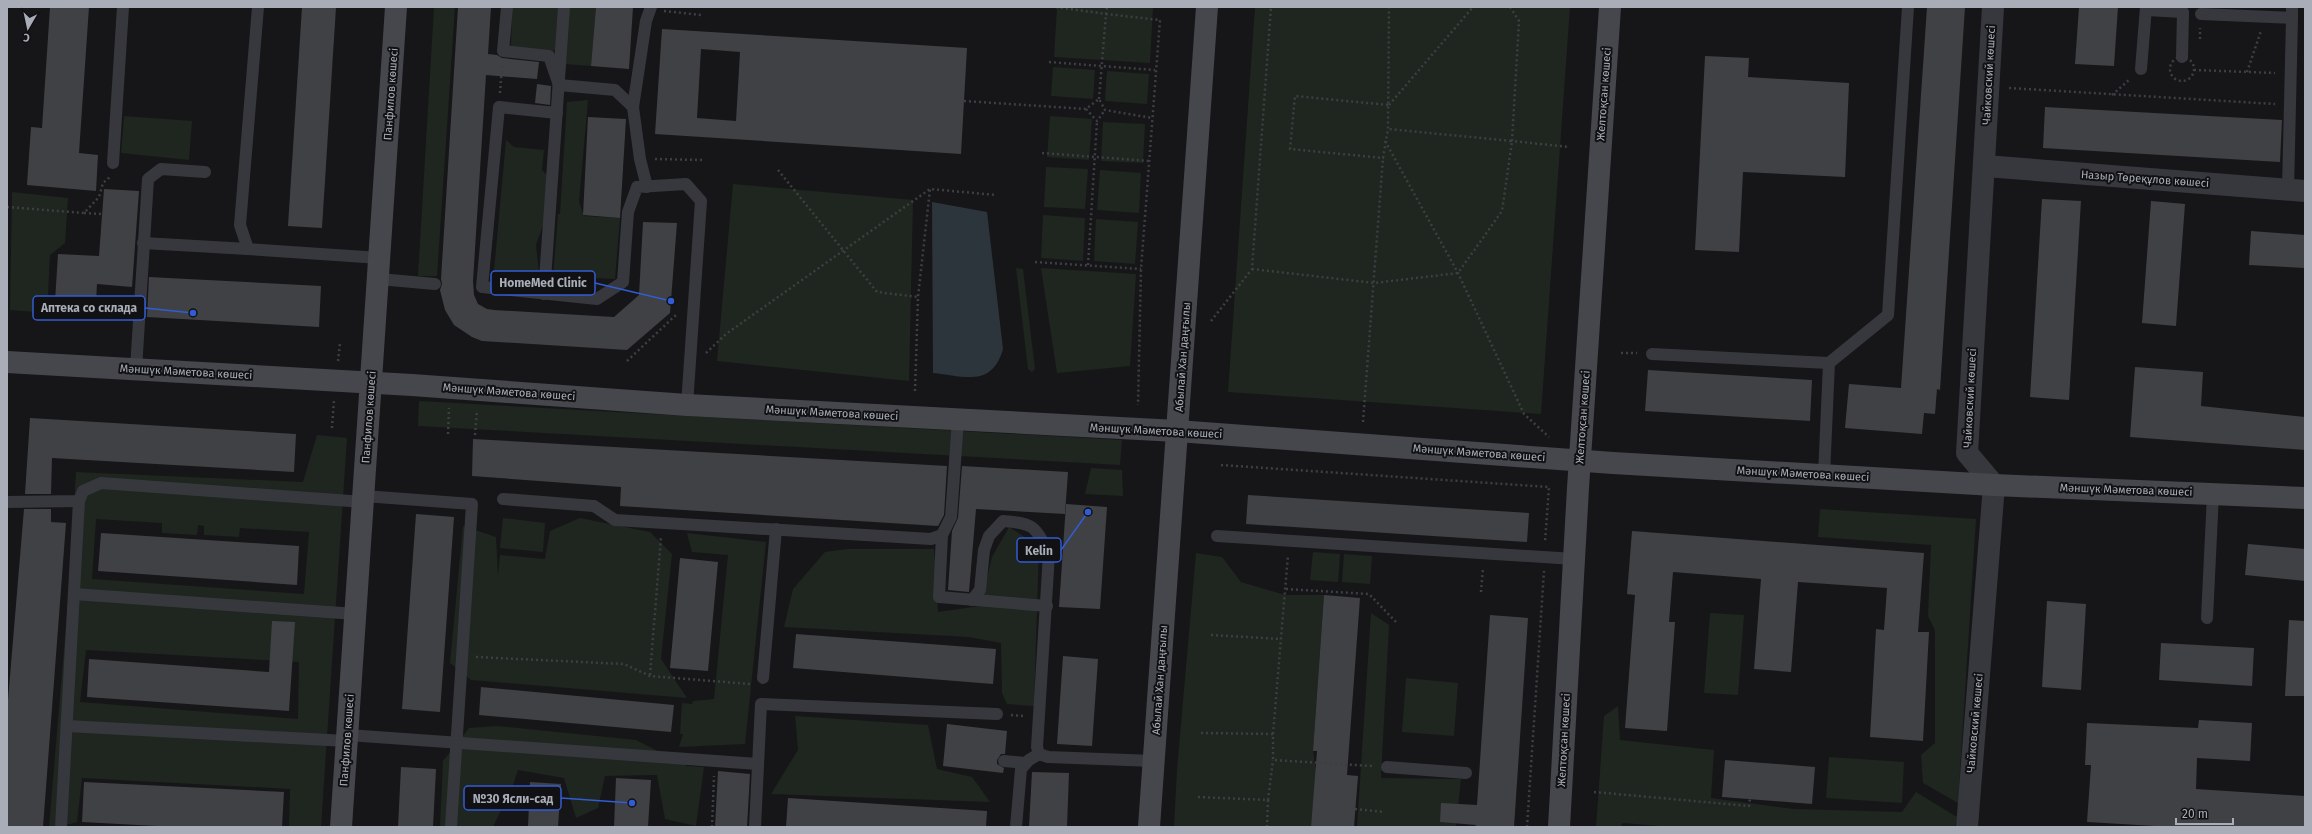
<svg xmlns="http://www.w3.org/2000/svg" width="2312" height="834" font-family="'Fira Sans',sans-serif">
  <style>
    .green { fill: #1e261f; fill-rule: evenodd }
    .water { fill: #2c353c }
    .building { fill: #404145; fill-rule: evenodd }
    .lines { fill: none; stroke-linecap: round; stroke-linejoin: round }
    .path { stroke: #3d3f44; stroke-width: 2.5; stroke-dasharray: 2 3; stroke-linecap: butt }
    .lane { stroke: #37383d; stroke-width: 12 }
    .street { stroke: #37383d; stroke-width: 22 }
    .secondary { stroke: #45474d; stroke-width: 22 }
    .labels { text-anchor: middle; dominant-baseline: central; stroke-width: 4; stroke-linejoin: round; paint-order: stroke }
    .street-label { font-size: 11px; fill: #a8adb8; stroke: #111113 }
    .leader { fill: none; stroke: #325cd3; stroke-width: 1.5 }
    .callout-dot { fill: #325cd3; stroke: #111113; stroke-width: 1.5 }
    .callout { fill: #111113; stroke: #325cd3; stroke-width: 1.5 }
    .callout-label { font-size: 12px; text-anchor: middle; font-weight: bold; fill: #a8adb8 }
  </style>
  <rect width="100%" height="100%" fill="#161618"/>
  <g class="green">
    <polygon points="434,7 455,7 437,276 418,276"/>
    <polygon points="512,7 561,7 558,51 511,47"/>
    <polygon points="568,7 596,7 591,66 564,64"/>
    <polygon points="1057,7 1153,7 1150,63 1054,57"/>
    <polygon points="1255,7 1570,7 1541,414 1228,392"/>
    <polygon points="1053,67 1095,70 1093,99 1051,96"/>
    <polygon points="1107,71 1149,74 1147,104 1105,101"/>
    <polygon points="588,100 579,202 584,216 620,218 615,279 595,278 593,282 555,284 555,278 553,278 558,214 560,214 567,102"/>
    <polygon points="124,116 192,121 189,160 121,153"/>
    <polygon points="1050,116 1092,119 1089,160 1047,157"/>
    <polygon points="1103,122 1145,124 1143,163 1101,161"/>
    <polygon points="506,140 514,147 544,150 542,170 547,175 544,222 536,245 539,273 533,275 532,287 493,282"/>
    <polygon points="1046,167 1088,169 1085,209 1044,207"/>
    <polygon points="1100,170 1141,173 1139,213 1097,210"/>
    <polygon points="733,184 913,200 909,381 717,361"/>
    <polygon points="12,192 68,198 65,243 50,255 47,313 10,310"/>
    <polygon points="1043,215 1085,218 1083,261 1041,258"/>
    <polygon points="1096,219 1138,222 1135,264 1094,261"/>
    <polygon points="1016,268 1023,269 1035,369 1032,372 1028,369"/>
    <polygon points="1041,268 1136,274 1130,366 1057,373"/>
    <polygon points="419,401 1122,440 1120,465 418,426"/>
    <path d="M317 435 347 438 321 827H289L290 789 82 778 77 822 63 826 77 827H49L70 578 76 472 303 482ZM96 519 162 523V533L197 535 198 525 204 526V535L239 537 240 528 309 532 304 594 92 579ZM86 650 299 662 298 719 80 702Z"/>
    <polygon points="1091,468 1122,470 1123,496 1085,494"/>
    <polygon points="1820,509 1976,519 1958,803 1923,783 1921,755 1935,743 1935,630 1928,616 1931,545 1818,537"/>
    <polygon points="503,518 545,523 543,552 500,548"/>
    <polygon points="580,518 650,532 672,554 661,659 687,698 471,680 450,663 463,526 496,537 498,576 500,555 545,559 550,531"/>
    <polygon points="1009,527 1039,546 1034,706 1007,704 1002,693 1001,643 969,637 784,627 793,589 825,552 847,549 934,549 938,612 980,606 992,557"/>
    <polygon points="687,533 766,542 745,744 679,747 683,734 680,734 682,703 692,704 693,701 714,699 728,555 692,552"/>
    <polygon points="1313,552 1340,554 1338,582 1310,580"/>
    <polygon points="1196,553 1222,557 1241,582 1285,595 1324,595 1313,751 1316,772 1311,827 1174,827 1177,770"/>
    <polygon points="1344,554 1372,556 1370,584 1342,582"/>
    <polygon points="1371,613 1389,625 1381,778 1461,779 1456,827 1357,827"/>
    <polygon points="1710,613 1744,615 1738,695 1704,693"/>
    <polygon points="1406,678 1458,683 1454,736 1402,732"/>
    <polygon points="1618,706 1620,740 1714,750 1711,798 1794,809 1902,812 1916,792 1957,817 1955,827 1672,827 1623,823 1620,827 1596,827 1604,716"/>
    <polygon points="795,716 928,725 937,769 972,777 990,802 771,794 798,750"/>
    <polygon points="497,726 636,740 687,766 704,767 696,826 665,819 657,775 605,776 598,808 576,818 564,778 518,770 512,788 514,801 502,808 493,827 440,827 443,761 469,728"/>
    <polygon points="1829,757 1904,762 1902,803 1826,798"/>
  </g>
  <path class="water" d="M932 202 987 212 1003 349C992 388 964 376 933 373Z"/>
  <g class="building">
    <polygon points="50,7 89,7 79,153 98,155 96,191 27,185 31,127 42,128"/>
    <polygon points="302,7 336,7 322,228 288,226"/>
    <polygon points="458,7 491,7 488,54 497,55 502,58 539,62 537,79 486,75 473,281 474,295 478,304 487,309 494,310 614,317 639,295 643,222 677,223 670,313 627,350 482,341 472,337 454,325 445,310 440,290 442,284 441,279"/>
    <polygon points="596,7 633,7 629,69 591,66"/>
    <polygon points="1927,7 1965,7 1940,390 1937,389 1935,414 1924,413 1922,434 1845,428 1849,384 1901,388"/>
    <polygon points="2079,7 2118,7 2114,66 2075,64"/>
    <path d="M662 29 967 48 961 154 655 134ZM701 49 740 52 736 121 697 118Z"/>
    <polygon points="1705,56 1749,58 1748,77 1849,83 1845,177 1743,172 1739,252 1695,250"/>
    <polygon points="537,84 551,86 550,105 535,103"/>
    <polygon points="2045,107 2282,120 2280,162 2043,148"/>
    <polygon points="588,117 626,119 620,218 583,215"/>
    <polygon points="104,189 139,191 132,287 97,284 95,319 54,317 58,254 99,256"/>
    <polygon points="2042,199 2081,201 2069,400 2030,397"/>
    <polygon points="2151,201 2185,204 2176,326 2142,323"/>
    <polygon points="2251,231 2305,235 2305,268 2249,265"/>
    <polygon points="149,277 321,286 319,327 147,317"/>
    <polygon points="2135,367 2203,372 2201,406 2305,417 2305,450 2130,437"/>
    <polygon points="1648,370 1812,380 1810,421 1645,411"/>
    <polygon points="30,418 296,434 294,472 52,458 51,494 25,494"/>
    <polygon points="473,439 947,466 944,515 938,526 620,506 621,487 472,476"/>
    <polygon points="962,466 1068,472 1065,514 976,509 969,592 948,590 952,531 958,518"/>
    <polygon points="1248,495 1529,513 1527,542 1246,524"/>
    <polygon points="1066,504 1107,507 1100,609 1059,607"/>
    <polygon points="24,509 51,509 51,522 66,523 43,827 7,827 7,712"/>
    <polygon points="416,514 454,517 440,712 402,709"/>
    <polygon points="1632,531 1924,553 1918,632 1929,632 1923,741 1870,737 1876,629 1884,630 1887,588 1798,582 1791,672 1754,669 1761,579 1673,572 1669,622 1675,622 1667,731 1625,728 1635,595 1627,594"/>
    <polygon points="101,533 299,546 297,585 98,571"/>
    <polygon points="2248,544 2305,549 2305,581 2245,575"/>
    <polygon points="680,558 718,562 708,671 670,668"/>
    <polygon points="1324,595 1360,598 1347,775 1358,776 1354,827 1311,827 1317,751 1313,751"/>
    <polygon points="2047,601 2086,604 2081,690 2042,687"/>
    <polygon points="1490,615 1528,618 1514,827 1475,827 1476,825 1440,822 1441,803 1477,805"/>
    <polygon points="2289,620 2305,621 2305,696 2285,696"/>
    <polygon points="272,621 295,622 289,711 87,697 89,659 269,672"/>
    <polygon points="796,634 996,649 993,684 793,668"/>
    <polygon points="2161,643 2254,648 2252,686 2159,680"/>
    <polygon points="1063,656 1098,659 1092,746 1057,744"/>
    <polygon points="481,687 674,705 671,732 479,715"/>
    <polygon points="2199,720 2252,723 2250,761 2197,758 2196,789 2305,796 2305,827 2172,827 2087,822 2091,765 2085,765 2087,723 2198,728"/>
    <polygon points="947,724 1007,731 1005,754 1001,754 997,760 997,764 1004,768 1003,773 943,766"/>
    <polygon points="1725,760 1815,767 1812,804 1722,797"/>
    <polygon points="401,767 436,769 433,827 398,827"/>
    <polygon points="718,771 750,774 747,827 715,827"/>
    <polygon points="1032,772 1069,773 1067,827 1029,827"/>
    <polygon points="616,778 651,780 648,827 614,827"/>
    <polygon points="84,782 284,792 282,827 175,827 82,822"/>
    <polygon points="530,782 561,784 558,827 528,827"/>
    <polygon points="788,798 987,811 986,827 786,827"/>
  </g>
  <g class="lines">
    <g class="path">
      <polyline points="1056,7 1106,14 1107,7"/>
      <polyline points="1510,7 1519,21 1512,141 1569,147"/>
      <polyline points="664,11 701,15"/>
      <polyline points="2200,39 2200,28"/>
      <circle cx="2182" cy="69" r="12"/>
      <polyline points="1049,62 1155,70"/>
      <polyline points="2194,70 2275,73"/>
      <polyline points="2247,72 2261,31"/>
      <polyline points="2009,88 2275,104"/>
      <polyline points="500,93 502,66"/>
      <polyline points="2112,95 2130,79"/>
      <polyline points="1099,99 1106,14 1160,20 1141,269 1138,405"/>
      <polyline points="964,101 1086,109 1099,99 1105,110 1152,118"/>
      <polyline points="1388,105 1295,96 1290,149 1383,158 1388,129 1389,7"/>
      <polyline points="1389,105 1473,7"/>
      <polyline points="1086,109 1097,121 1105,110"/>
      <polyline points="1385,141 1458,273 1524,414 1549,437"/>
      <polyline points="1042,153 1149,161"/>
      <polyline points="655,159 702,160"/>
      <polyline points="778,170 877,292 918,297"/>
      <polyline points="7,207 84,213 99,197 103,183 110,177"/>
      <polyline points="84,213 102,214"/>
      <polyline points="1035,262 1141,269"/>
      <polyline points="1088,265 1097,121"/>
      <polyline points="1252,269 1374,283 1458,273 1502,211 1512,141 1388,129"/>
      <polyline points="1211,321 1252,269 1271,7"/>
      <polyline points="706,353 726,334 930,189 996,195"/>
      <polyline points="1621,353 1637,353"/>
      <polyline points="338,361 340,343"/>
      <polyline points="627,361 677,314"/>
      <polyline points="915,391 918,297 930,189"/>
      <polyline points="1363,422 1383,158"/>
      <polyline points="332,428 334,400"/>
      <polyline points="448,434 449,408"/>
      <polyline points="475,435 477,410"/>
      <polyline points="1221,465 1549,487 1545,542"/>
      <polyline points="1286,589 1369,594 1396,622"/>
      <polyline points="1481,592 1483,568"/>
      <polyline points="1211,635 1281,639"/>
      <polyline points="476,657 624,664 650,676 750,684"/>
      <polyline points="650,675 661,537"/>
      <polyline points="1011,715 1024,716"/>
      <polyline points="1201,733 1273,734 1273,760 1372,766"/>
      <polyline points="1273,734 1288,555"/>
      <polyline points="1594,792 1749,806 1750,799"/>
      <polyline points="1198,797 1268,800 1273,760"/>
      <polyline points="1355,809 1384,812"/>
      <polyline points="712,827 714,776"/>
      <polyline points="1267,827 1268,800"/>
      <polyline points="1527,827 1544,571"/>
    </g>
    <g class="lane">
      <polyline points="258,7 240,225 248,249 380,258"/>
      <polyline points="507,7 503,51 549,56 559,85 615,90 633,107 640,159 647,187"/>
      <polyline points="2146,10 2183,12 2182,57"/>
      <polyline points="2201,14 2292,18 2292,7"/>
      <polyline points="2141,69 2146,7"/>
      <polyline points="633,107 646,21 651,7"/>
      <polyline points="557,113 499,107 482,287 597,299 623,282 628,212 637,187 686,184 701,201 687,405"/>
      <polyline points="113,163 123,7"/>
      <polyline points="2288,190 2292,18"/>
      <polyline points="143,243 248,249"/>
      <polyline points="379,279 435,284"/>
      <polyline points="544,294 564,7"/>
      <polyline points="1652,354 1829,363"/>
      <polyline points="136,369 148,179 161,169 205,172"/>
      <polyline points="1824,475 1829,363 1888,315 1908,7"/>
      <polyline points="364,496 472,504 451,827"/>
      <polyline points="503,499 594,506 615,520 931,539 942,535 951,517 958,420"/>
      <polyline points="7,502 79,501 83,491 101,483 364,502"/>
      <polyline points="942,535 939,597 1047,606"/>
      <polyline points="1217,536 1574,559"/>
      <polyline points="74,594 356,614"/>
      <path d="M972 600 980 590 984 550 989 536 1003 521C1034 523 1035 526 1049 554L1037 747 1039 754 1048 757 1154 761"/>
      <polyline points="2207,618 2213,494"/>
      <polyline points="763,678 776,529"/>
      <polyline points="67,726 347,741"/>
      <polyline points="348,735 758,764"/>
      <polyline points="1004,761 1026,763"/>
      <polyline points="1387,767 1466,773"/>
      <polyline points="61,827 79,501"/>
      <polyline points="755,827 761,704 997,714"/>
      <polyline points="1016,827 1021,769 1029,760 1039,754"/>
    </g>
    <g class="street">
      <polyline points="1985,166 2305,191"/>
      <polyline points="1967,827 1994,485 1967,453 1993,7"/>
    </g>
    <g class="secondary">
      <polyline points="7,362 412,385 687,405 1177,431 1613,463 1994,485 2305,498"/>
      <polyline points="341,827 396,7"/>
      <polyline points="1149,827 1207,7"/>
      <polyline points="1559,827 1578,488 1610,7"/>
    </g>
  </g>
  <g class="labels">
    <g class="street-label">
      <text transform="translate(1989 75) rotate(-87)">Чайковский көшесі</text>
      <text transform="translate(391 94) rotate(-86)">Панфилов көшесі</text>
      <text transform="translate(1604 94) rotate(-86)">Желтоқсан көшесі</text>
      <text transform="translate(2145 179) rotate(4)">Назыр Төреқұлов көшесі</text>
      <text transform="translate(1183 357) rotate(-86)">Абылай Хан даңғылы</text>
      <text transform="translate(186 372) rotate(3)">Мәншүк Мәметова көшесі</text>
      <text transform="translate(509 392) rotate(4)">Мәншүк Мәметова көшесі</text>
      <text transform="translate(1970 398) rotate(-87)">Чайковский көшесі</text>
      <text transform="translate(832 413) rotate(3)">Мәншүк Мәметова көшесі</text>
      <text transform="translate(369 417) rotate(-86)">Панфилов көшесі</text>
      <text transform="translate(1583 417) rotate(-86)">Желтоқсан көшесі</text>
      <text transform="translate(1156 431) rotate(3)">Мәншүк Мәметова көшесі</text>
      <text transform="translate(1479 453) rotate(4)">Мәншүк Мәметова көшесі</text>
      <text transform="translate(1803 474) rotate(3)">Мәншүк Мәметова көшесі</text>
      <text transform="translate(2126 490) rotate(2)">Мәншүк Мәметова көшесі</text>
      <text transform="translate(1160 680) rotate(-86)">Абылай Хан даңғылы</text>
      <text transform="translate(1975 723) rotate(-85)">Чайковский көшесі</text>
      <text transform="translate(347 740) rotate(-86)">Панфилов көшесі</text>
      <text transform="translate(1564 740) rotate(-87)">Желтоқсан көшесі</text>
    </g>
  </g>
  <path class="leader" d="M671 301L595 283M193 313L145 308M1088 512L1061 550M632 803L561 798"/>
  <g class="callout-dot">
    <circle cx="671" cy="301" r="4"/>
    <circle cx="193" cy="313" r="4"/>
    <circle cx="1088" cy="512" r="4"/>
    <circle cx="632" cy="803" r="4"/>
  </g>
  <g class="callout">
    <rect x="491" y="271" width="104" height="24" rx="4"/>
    <rect x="33" y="296" width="112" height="24" rx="4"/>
    <rect x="1017" y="538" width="44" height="24" rx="4"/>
    <rect x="464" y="786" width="97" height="24" rx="4"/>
  </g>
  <g class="callout-label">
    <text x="543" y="287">HomeMed Clinic</text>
    <text x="89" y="312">Аптека со склада</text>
    <text x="1039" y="555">Kelin</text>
    <text x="513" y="803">№30 Ясли-сад</text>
  </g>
  <rect width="2312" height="834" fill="none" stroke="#a8adb8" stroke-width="16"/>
  <g transform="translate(28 28) rotate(189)" stroke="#111113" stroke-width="3" paint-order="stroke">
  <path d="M0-3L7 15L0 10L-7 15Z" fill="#a8adb8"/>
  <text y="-6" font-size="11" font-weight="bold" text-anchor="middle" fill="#a8adb8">С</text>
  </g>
  <path d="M2176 818v6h57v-6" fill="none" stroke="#a8adb8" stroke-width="2"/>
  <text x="2182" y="818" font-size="12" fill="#a8adb8" stroke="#111113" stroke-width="3" paint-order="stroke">20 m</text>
</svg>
